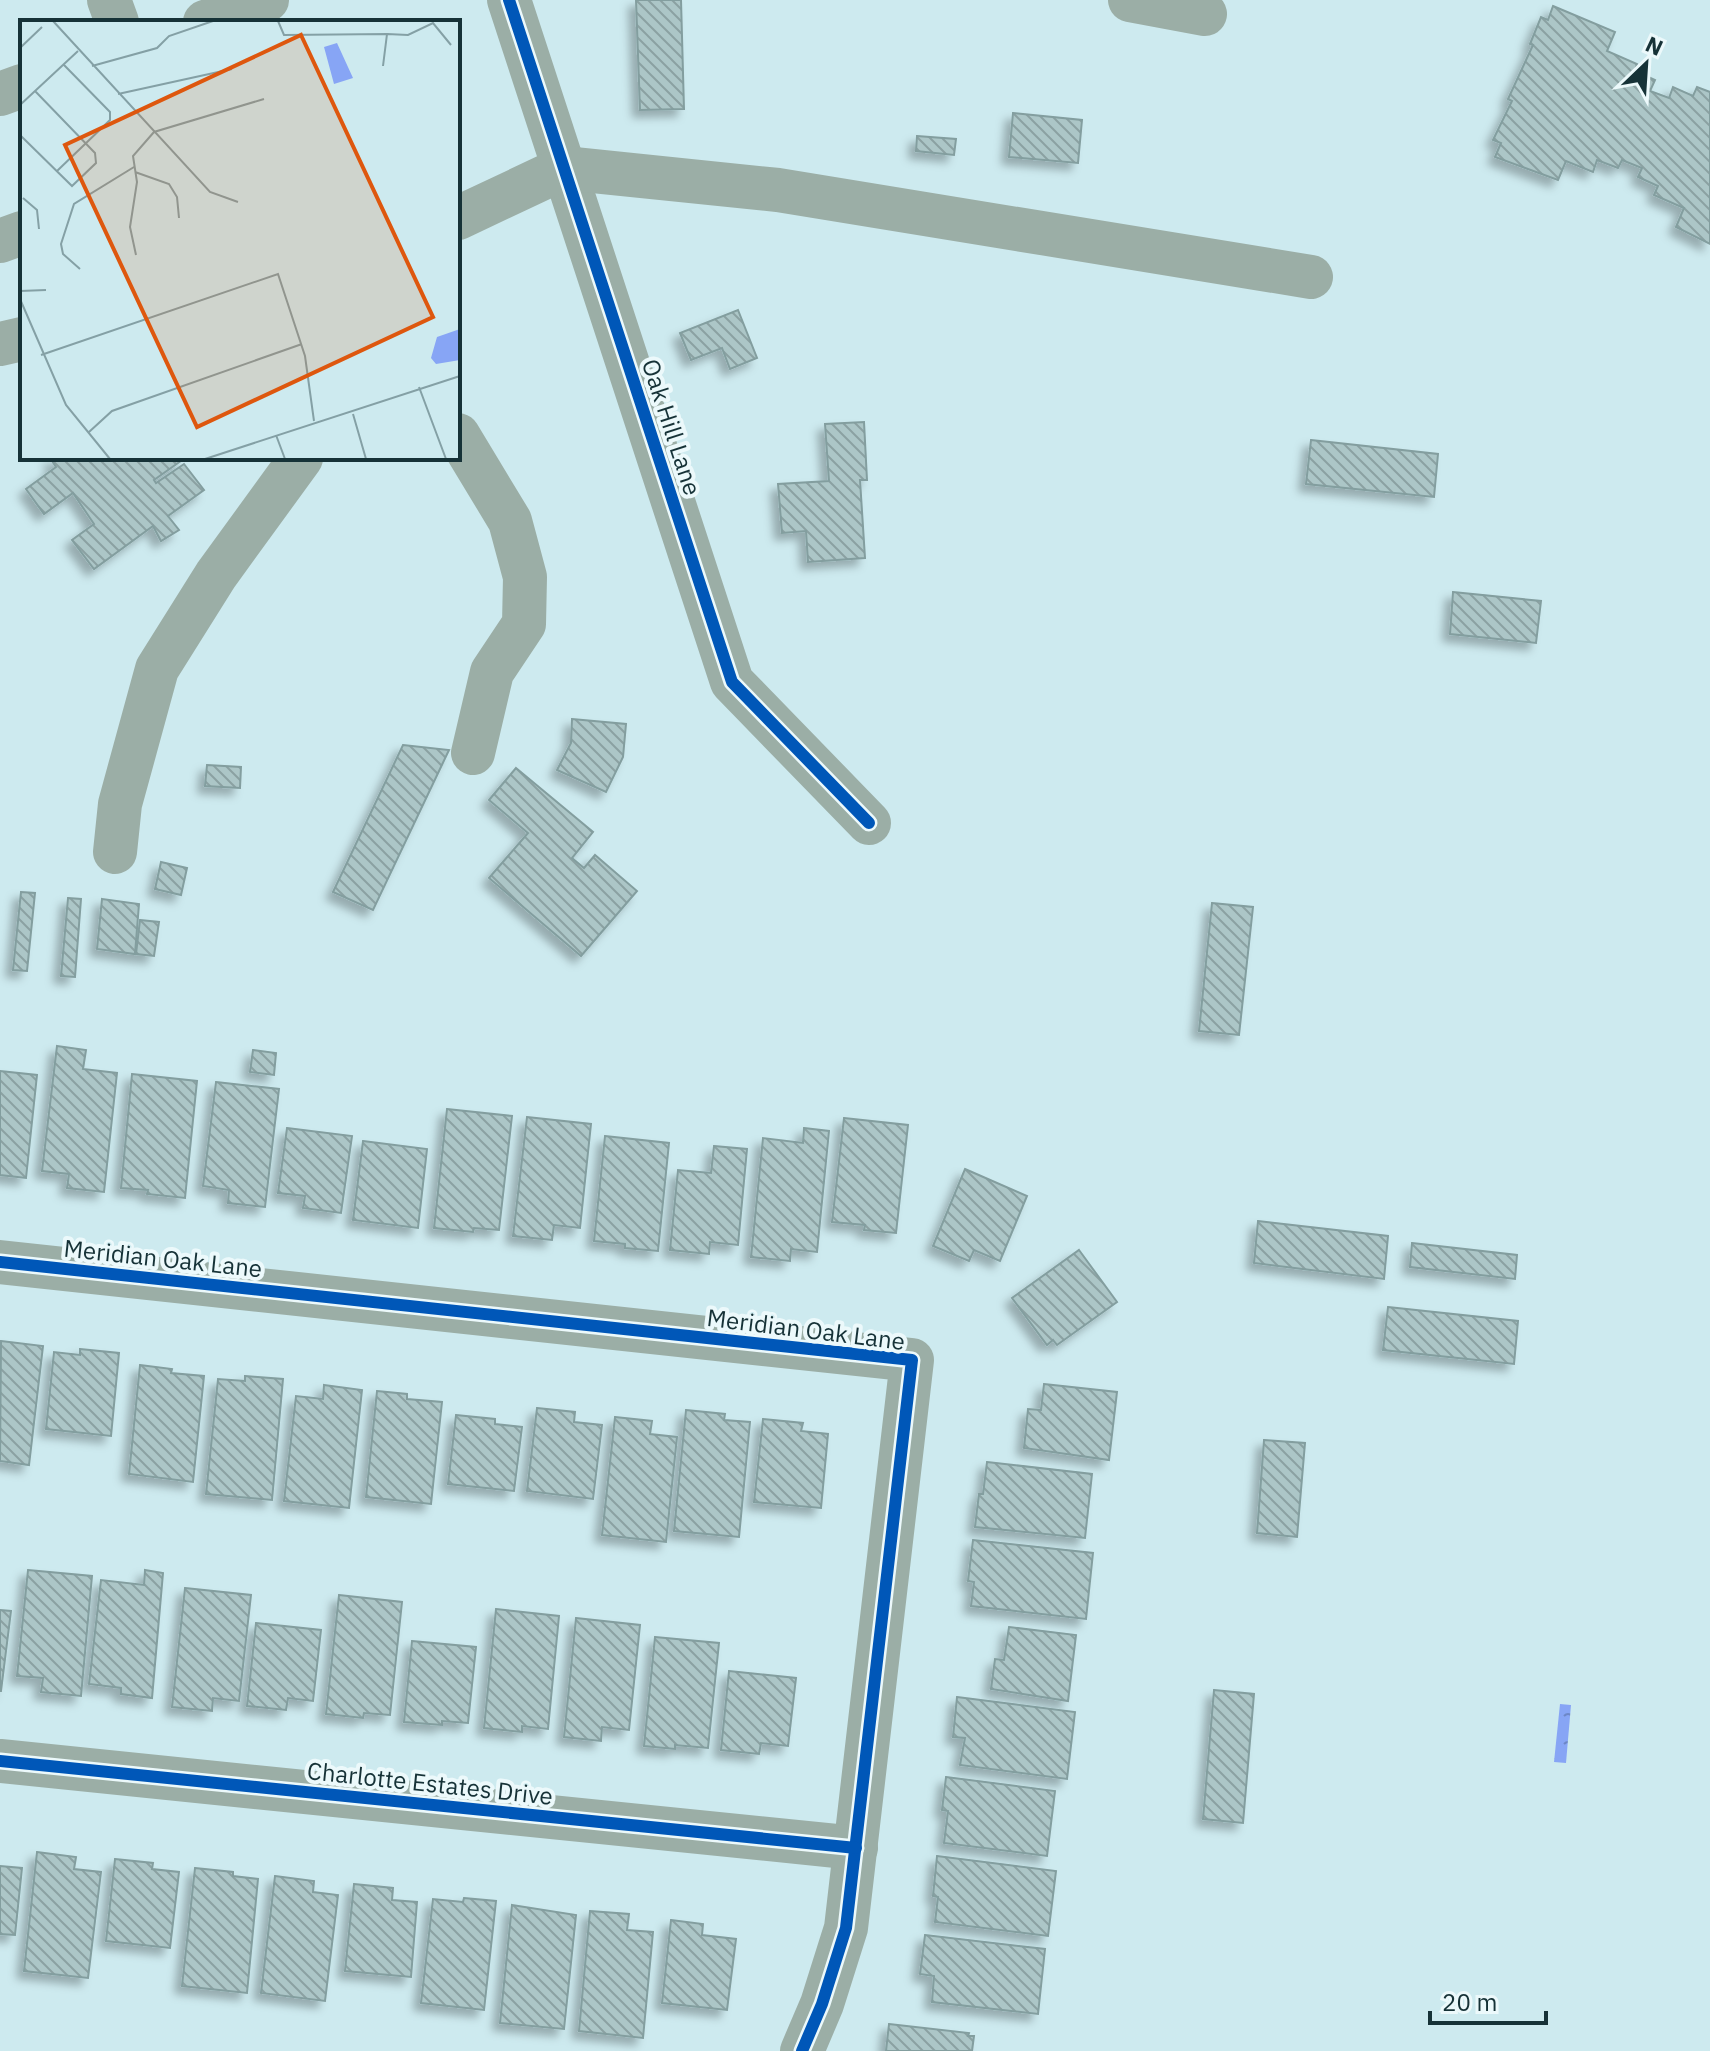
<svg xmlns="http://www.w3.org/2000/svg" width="1710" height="2051" font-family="'IBM Plex Sans',sans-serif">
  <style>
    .water { fill: url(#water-ripples) }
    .building { fill: url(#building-back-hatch); stroke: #839e9f; stroke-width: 2; filter: url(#shadow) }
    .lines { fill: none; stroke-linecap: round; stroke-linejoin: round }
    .minor { stroke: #9baea6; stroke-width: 44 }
    .cycleway-casing { stroke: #ecf9fb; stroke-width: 17 }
    .cycleway { stroke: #0057b8; stroke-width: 12 }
    .labels { text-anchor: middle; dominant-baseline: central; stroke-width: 8; stroke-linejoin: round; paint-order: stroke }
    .street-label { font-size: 24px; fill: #163237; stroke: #ecf9fb }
    .inset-road { fill: none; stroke: #84a0a5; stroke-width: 2 }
    .view { fill: #de570e; fill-opacity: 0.15; stroke: #de570e; stroke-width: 4 }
    .inset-edge { fill: none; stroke: #163237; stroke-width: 4 }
  </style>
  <defs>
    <pattern id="water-ripples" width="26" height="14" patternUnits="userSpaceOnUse" patternTransform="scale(2)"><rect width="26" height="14" fill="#87a5f5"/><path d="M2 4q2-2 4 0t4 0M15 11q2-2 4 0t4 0" fill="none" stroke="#6d87c7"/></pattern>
    <pattern id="building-back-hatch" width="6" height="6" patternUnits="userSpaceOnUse" patternTransform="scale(2)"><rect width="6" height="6" fill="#acc6c7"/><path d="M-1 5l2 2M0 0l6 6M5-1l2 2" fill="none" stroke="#8ba1a2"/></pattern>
    <filter id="shadow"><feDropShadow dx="-7" dy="7" stdDeviation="4" flood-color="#0004"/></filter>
  </defs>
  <rect width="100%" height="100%" fill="#cdeaef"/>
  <polygon class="water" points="1560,1704 1571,1705 1566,1763 1554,1762"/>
  <g class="building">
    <polygon points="636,0 681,0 684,109 640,110"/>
    <polygon points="1553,6 1615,32 1607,51 1637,64 1635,71 1655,80 1650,91 1669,98 1673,87 1693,96 1697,87 1710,92 1710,244 1676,227 1684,208 1654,195 1658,186 1638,177 1642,168 1622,160 1618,168 1597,160 1593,172 1566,161 1558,180 1495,157 1501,143 1493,140 1512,101 1508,99 1533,45 1530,44 1541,17 1548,20"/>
    <polygon points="1013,113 1082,120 1078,163 1009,157"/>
    <polygon points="917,136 956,139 954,155 916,151"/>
    <polygon points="738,310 757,358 730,369 722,348 691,360 680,333"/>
    <polygon points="864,422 867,480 860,480 865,558 808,562 806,531 782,533 778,484 829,481 825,424"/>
    <polygon points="1311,440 1438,454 1434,497 1306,484"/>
    <polygon points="50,458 185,458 154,480 156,483 184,464 204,490 168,516 179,530 161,541 153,526 94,569 72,540 94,524 73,493 44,514 26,489 56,467"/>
    <polygon points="1453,592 1541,601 1536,643 1450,634"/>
    <polygon points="572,719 626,724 623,757 606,792 557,770 571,743"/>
    <polygon points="403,745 449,750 373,910 333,892"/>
    <polygon points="207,765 241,767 240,788 205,786"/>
    <polygon points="516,768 593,832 572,858 584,868 595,855 637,891 581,956 489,878 528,833 489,800"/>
    <polygon points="161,862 187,868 181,895 155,889"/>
    <polygon points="21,892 35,893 27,971 13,970"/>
    <polygon points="68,898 81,899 75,977 61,976"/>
    <polygon points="102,899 139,904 135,954 97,949"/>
    <polygon points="1212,903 1253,907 1239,1035 1199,1031"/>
    <polygon points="140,920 159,922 154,956 136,954"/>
    <polygon points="57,1046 86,1050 83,1069 117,1073 104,1192 67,1188 69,1174 42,1171"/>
    <polygon points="253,1050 276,1053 274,1075 250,1072"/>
    <polygon points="0,1071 37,1075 26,1178 0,1175"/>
    <polygon points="132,1074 197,1081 185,1198 147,1194 148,1190 121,1188"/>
    <polygon points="216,1082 279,1089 265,1207 228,1203 229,1190 203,1186"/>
    <polygon points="447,1109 512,1116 499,1230 474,1228 473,1232 434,1228"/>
    <polygon points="527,1117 591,1124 580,1228 554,1225 552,1240 513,1236"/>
    <polygon points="844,1118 908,1125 896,1233 864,1230 865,1225 832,1222"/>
    <polygon points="287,1128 352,1136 341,1213 303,1208 305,1196 278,1193"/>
    <polygon points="804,1128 829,1131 817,1252 791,1249 790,1261 751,1257 763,1138 803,1143"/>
    <polygon points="605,1136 669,1143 658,1251 625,1248 625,1244 594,1241"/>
    <polygon points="363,1141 427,1149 418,1228 353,1220"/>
    <polygon points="714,1146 747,1149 738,1245 710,1242 709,1254 670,1250 678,1170 711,1173"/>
    <polygon points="965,1169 1027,1196 1000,1261 974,1250 969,1261 933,1246"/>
    <polygon points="1258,1221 1388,1236 1384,1279 1254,1263"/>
    <polygon points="1412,1243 1517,1255 1515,1279 1410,1267"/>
    <polygon points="1079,1250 1117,1302 1057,1345 1053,1340 1047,1345 1012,1298"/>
    <polygon points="1388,1307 1518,1321 1514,1364 1383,1350"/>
    <polygon points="1,1341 43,1346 29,1465 0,1461"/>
    <polygon points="80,1349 119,1353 111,1436 46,1429 54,1352 80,1355"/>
    <polygon points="140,1365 172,1369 171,1373 204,1376 193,1482 129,1474"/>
    <polygon points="245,1376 283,1379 272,1500 206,1494 218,1379 245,1381"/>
    <polygon points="1044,1384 1117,1392 1109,1460 1024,1448 1028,1409 1041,1410"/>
    <polygon points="324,1385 362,1390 349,1508 284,1501 296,1396 323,1399"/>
    <polygon points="377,1391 407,1394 407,1399 442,1402 431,1504 366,1497"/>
    <polygon points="537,1408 575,1412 574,1422 602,1425 593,1499 527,1491"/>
    <polygon points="686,1410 725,1414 724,1420 750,1422 739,1537 674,1531"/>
    <polygon points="456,1415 495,1419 495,1424 522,1427 514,1491 448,1484"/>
    <polygon points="615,1417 652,1421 650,1434 677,1437 666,1542 602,1535"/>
    <polygon points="763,1419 803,1423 801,1431 828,1434 821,1508 754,1502"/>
    <polygon points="1264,1440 1305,1443 1297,1537 1257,1533"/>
    <polygon points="987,1462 1092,1474 1085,1538 975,1527 979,1494 983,1494"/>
    <polygon points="973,1540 1093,1553 1086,1619 971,1606 974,1582 968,1581"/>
    <polygon points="28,1570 92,1576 81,1696 41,1692 43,1678 17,1676"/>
    <polygon points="145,1570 163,1573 152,1698 121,1694 121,1688 89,1684 101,1580 144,1585"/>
    <polygon points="185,1588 251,1595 239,1701 213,1698 212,1711 172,1707"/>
    <polygon points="339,1595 402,1602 390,1715 364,1713 363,1718 326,1714"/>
    <polygon points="496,1609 559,1616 548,1729 522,1726 522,1732 484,1728"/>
    <polygon points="0,1610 11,1611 1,1691 0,1691"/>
    <polygon points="576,1618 640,1625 629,1730 602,1727 601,1741 564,1737"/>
    <polygon points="256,1623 321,1630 313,1701 288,1698 286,1710 247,1706"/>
    <polygon points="1009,1627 1076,1635 1068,1701 991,1689 995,1659 1004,1660"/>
    <polygon points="655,1637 719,1643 708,1748 675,1745 675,1749 644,1746"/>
    <polygon points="412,1641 476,1647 468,1723 442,1721 442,1725 404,1722"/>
    <polygon points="729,1671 796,1678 788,1746 761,1743 759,1754 721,1750"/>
    <polygon points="1214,1690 1254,1694 1243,1823 1203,1819"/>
    <polygon points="957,1697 1075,1712 1067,1779 960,1765 965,1738 953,1737"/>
    <polygon points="946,1777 1055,1791 1047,1856 944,1843 948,1811 942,1810"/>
    <polygon points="37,1852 76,1857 74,1869 101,1872 88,1978 24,1971"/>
    <polygon points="937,1856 1056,1871 1048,1936 935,1922 938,1897 933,1896"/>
    <polygon points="115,1859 153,1863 152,1869 179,1872 170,1948 106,1941"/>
    <polygon points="0,1866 22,1868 15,1935 0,1934"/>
    <polygon points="195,1868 233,1872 233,1876 258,1879 247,1993 182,1986"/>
    <polygon points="275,1876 314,1881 313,1892 338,1895 325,2001 261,1993"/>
    <polygon points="354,1884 393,1888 392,1900 417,1902 411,1977 345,1971"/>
    <polygon points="464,1898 496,1901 484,2010 421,2003 433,1899 463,1902"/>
    <polygon points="512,1905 576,1915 564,2029 500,2023"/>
    <polygon points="590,1911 629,1914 627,1930 653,1932 643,2038 579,2031"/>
    <polygon points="671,1920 703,1924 702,1935 736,1939 727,2010 662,2003"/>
    <polygon points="925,1935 1045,1949 1038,2014 932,2002 934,1976 920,1974"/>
    <polygon points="889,2024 969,2033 968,2036 974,2036 972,2051 886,2051"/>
  </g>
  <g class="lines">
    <g class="minor">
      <polyline points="109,0 117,22"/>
      <polyline points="509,0 732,682 869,823"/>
      <polyline points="1130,0 1205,14"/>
      <polyline points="205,22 267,0"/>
      <polyline points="0,94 22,86"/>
      <polyline points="458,218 564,168 778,190 1311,277"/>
      <polyline points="0,241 22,233"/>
      <polyline points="0,344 22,339"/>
      <polyline points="458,435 510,521 525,577 524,624 492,672 473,753"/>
      <polyline points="115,852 120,804 157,669 216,575 301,458"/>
      <polyline points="0,1262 912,1360 846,1928 822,2004 802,2051"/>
      <polyline points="0,1761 856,1848"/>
    </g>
    <g class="cycleway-casing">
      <g id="cycleway">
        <polyline points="509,0 732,682 869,823"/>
        <polyline points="0,1262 912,1360 846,1928 822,2004 802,2051"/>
        <polyline points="0,1761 856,1848"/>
      </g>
    </g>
    <use href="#cycleway" class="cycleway"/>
  </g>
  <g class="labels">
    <g class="street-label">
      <text transform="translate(672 427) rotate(72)">Oak Hill Lane</text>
      <text transform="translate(163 1258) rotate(6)">Meridian Oak Lane</text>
      <text transform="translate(806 1329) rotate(7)">Meridian Oak Lane</text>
      <text transform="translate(430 1783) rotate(6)">Charlotte Estates Drive</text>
    </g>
  </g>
  <g transform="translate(20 20)">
    <rect width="440" height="440" fill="#cdeaef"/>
    <path d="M317 23 333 58 314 64 304 27ZM440 309V340L416 344 411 338 417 317Z" fill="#87a5f5"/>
    <path class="inset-road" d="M33 1 190 172 218 182M258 1 264 15 367 14 363 46M367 14 388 15 413 3 431 25M0 28 22 7M72 46 137 28 149 16 193 1M98 74 212 49M0 85 58 31M0 115 52 166 76 143 75 133 15 71M37 151 90 100V92L44 45M115 152 149 164 157 177 159 198M0 161V187M3 178 17 190 19 209M116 235 110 207 117 162 113 136 134 112 244 79M60 249 43 234 41 224 54 184 114 147M0 271 26 270M0 279 46 385 90 439M21 335 258 254 285 336 294 401M399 367 426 439M333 394 346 439M69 412 92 391 282 324M256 415 265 439M185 439 440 356"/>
    <path class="view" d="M281 15 413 297 177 407 45 125Z"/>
    <rect width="440" height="440" class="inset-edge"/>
  </g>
  <g transform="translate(1646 64) rotate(25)" stroke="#ecf9fb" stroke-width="6" paint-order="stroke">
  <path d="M0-6L14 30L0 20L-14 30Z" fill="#163237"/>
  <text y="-12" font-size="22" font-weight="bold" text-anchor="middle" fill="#163237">N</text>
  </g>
  <path d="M1430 2011v12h116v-12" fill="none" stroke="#163237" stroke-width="4"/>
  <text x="1442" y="2011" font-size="24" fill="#163237" stroke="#ecf9fb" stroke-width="6" paint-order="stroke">20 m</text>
</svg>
